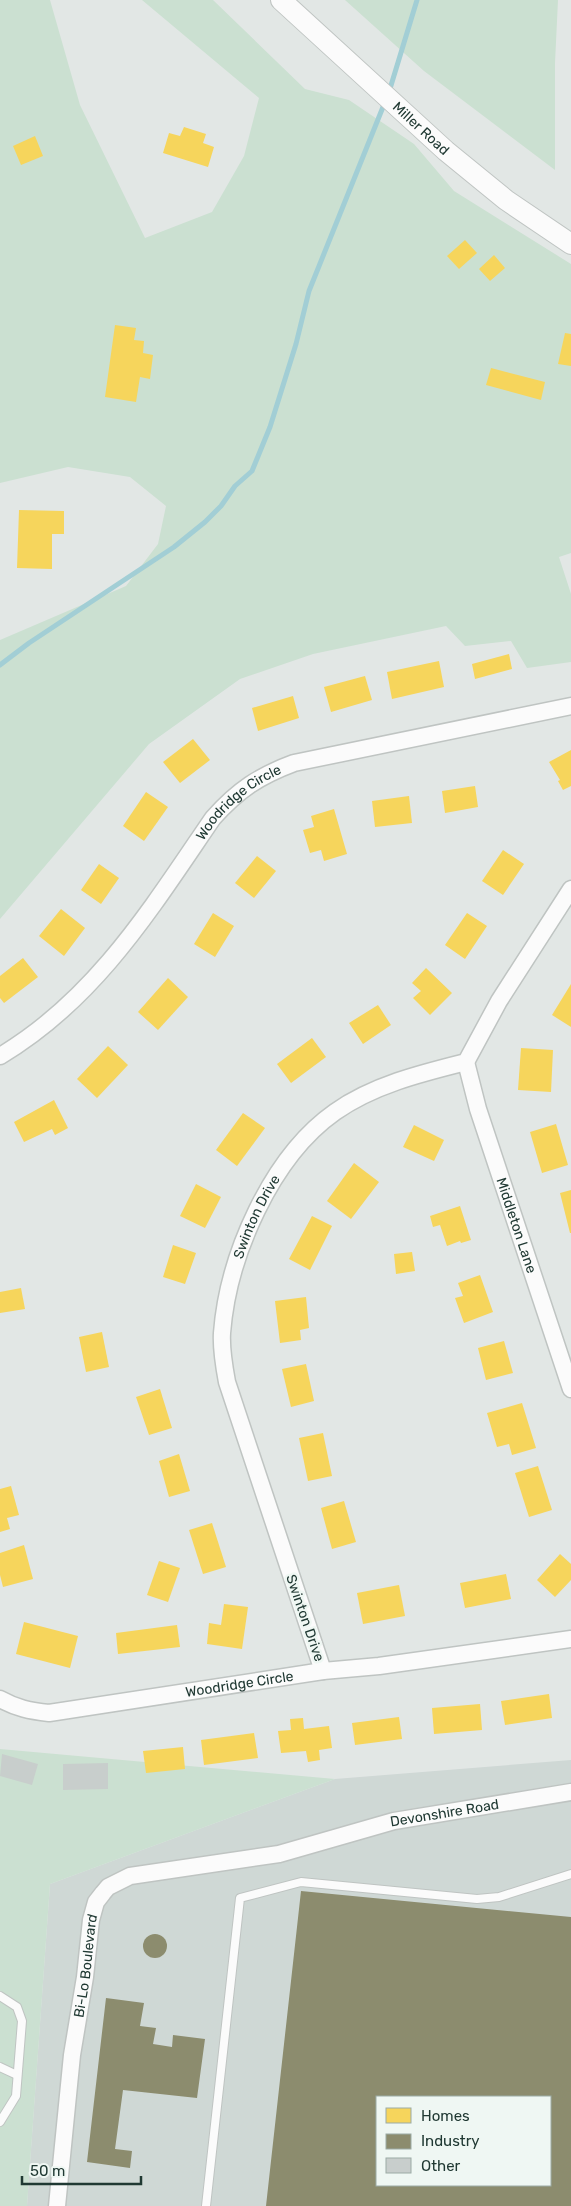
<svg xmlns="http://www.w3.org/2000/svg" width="571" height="2206" font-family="Rubik,sans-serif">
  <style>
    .built { fill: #cfd8d5; fill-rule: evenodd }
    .green { fill: #cbe0d1 }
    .homes { fill: #f6d55c }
    .industry { fill: #8c8c6e; fill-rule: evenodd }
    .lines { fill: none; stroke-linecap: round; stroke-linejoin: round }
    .stream { stroke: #a2ced5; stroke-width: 5 }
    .building { fill: #c8cecc }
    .service-casing { stroke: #bfc4c2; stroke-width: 10 }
    .minor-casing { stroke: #bfc4c2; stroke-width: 19 }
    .tertiary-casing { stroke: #bfc4c2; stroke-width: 22 }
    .service { stroke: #fbfbfb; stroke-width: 8 }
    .minor { stroke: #fbfbfb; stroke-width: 16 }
    .tertiary { stroke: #fbfbfb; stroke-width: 20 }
    .labels { text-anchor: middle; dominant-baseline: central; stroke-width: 5; stroke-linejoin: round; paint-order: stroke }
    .street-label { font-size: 14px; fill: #203933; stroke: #eff7f3 }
  </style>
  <rect width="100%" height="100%" fill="#e2e7e5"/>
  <path class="built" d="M571 1760V2206H27L50 1884 335 1779ZM377 2097H550V2185H377Z"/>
  <g class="green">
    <polygon points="0,0 50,0 80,105 145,238 212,212 244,156 259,98 142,0 213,0 305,89 349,100 414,144 454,191 571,264 571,553 559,557 571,594 571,662 527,668 511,641 465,646 446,626 313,654 240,679 149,744 0,919 0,640 126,586 158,544 166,506 130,477 68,467 0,483"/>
    <polygon points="345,0 558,0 555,63 555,170 424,71"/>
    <polygon points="0,1749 335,1779 50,1884 27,2206 0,2206"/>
  </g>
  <g class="homes">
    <polygon points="184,127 206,134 203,143 214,147 208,167 163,153 169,133 180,136"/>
    <polygon points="35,136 43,156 21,165 13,146"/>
    <polygon points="465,240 477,253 459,269 447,256"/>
    <polygon points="494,255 505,268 490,281 479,269"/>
    <polygon points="115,325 136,328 134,340 144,341 143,353 153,355 150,379 140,377 136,402 105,397"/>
    <polygon points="565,333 571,334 571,366 558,364"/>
    <polygon points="491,368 545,382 541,400 486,385"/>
    <polygon points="19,510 64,511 64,534 52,534 52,569 17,568"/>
    <polygon points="509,654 512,669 475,679 472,664"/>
    <polygon points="439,661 444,687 392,699 387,672"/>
    <polygon points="365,676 372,700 331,712 324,687"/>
    <polygon points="293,696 299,718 258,731 252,708"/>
    <polygon points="193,739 210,760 180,783 163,762"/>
    <polygon points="571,750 571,786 563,790 558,781 560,780 549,762"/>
    <polygon points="475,786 478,807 445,813 442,791"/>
    <polygon points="146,792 168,807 144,841 123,826"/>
    <polygon points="409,796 412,823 375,827 372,801"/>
    <polygon points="334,809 347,854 324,861 321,850 310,853 303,830 314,827 311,816"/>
    <polygon points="503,850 524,864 503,895 482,881"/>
    <polygon points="257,856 276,871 254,898 235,883"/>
    <polygon points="99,864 119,878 101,904 81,890"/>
    <polygon points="61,909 85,928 64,956 39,936"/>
    <polygon points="213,913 234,926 215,957 194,944"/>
    <polygon points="467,913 487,926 465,959 445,945"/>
    <polygon points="23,958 38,977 4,1003 0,998 0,976"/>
    <polygon points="426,968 452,993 430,1015 413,998 421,991 412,983"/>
    <polygon points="168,978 188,997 158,1030 138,1012"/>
    <polygon points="571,984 571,1027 552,1015"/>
    <polygon points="378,1005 391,1025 363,1044 349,1023"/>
    <polygon points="312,1038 326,1057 291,1083 277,1064"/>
    <polygon points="108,1046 128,1065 97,1098 77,1079"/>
    <polygon points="521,1048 553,1050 551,1092 518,1090"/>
    <polygon points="54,1100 68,1128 55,1135 52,1129 24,1142 14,1122"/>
    <polygon points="243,1113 265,1128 237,1166 216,1150"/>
    <polygon points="556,1124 568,1165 542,1173 530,1132"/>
    <polygon points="414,1125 444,1140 434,1161 403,1147"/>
    <polygon points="354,1163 379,1182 351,1219 327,1201"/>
    <polygon points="196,1184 221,1197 205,1228 180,1216"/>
    <polygon points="571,1190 571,1233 570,1233 560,1193"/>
    <polygon points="460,1206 471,1240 461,1243 460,1241 447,1246 440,1225 433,1227 430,1216"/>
    <polygon points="312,1216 332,1226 310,1270 289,1259"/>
    <polygon points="173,1245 196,1253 185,1284 163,1277"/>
    <polygon points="412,1252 415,1271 396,1274 394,1254"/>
    <polygon points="480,1275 493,1312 464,1323 455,1298 463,1296 458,1283"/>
    <polygon points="21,1288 25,1309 0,1313 0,1292"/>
    <polygon points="306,1297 309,1328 300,1330 301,1340 280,1343 275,1301"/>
    <polygon points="102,1332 109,1367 86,1372 79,1337"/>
    <polygon points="504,1341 513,1373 486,1380 478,1348"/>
    <polygon points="306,1364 314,1401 291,1407 282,1369"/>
    <polygon points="160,1389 172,1428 149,1435 136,1397"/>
    <polygon points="522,1403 536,1448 512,1455 509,1444 497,1447 487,1413"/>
    <polygon points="323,1433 332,1476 308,1481 299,1438"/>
    <polygon points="179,1454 190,1491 169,1497 159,1461"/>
    <polygon points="538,1466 552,1510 529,1517 515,1473"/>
    <polygon points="11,1486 19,1515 7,1518 10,1529 0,1532 0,1489"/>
    <polygon points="344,1501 356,1542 332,1549 321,1508"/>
    <polygon points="212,1523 226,1567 203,1574 189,1530"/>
    <polygon points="24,1545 33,1579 3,1587 0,1575 0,1553"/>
    <polygon points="560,1554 571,1564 571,1580 555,1597 537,1580"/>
    <polygon points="159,1561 180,1568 168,1602 147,1595"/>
    <polygon points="506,1574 511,1599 465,1608 460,1583"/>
    <polygon points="399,1585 405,1616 363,1624 357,1593"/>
    <polygon points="224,1604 248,1607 242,1649 207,1644 209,1623 221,1625"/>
    <polygon points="24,1622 78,1636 70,1668 16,1654"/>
    <polygon points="177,1625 180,1647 118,1654 116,1633"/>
    <polygon points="549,1694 552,1718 505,1725 501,1701"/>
    <polygon points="480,1704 482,1730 434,1734 432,1708"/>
    <polygon points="399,1717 402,1739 355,1745 352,1723"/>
    <polygon points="303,1718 304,1729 329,1726 332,1748 319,1750 320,1760 308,1762 306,1751 281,1753 278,1731 291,1730 290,1719"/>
    <polygon points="254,1733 258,1758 204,1765 201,1740"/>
    <polygon points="183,1747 185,1769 146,1773 143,1751"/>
  </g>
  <g class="industry">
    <path d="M301 1891 571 1917V2206H266ZM377 2097H550V2185H377Z"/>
    <circle cx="155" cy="1946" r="12"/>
    <polygon points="106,1998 144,2003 140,2026 156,2028 153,2044 172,2047 173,2035 205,2039 197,2098 123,2090 115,2149 132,2151 130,2168 87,2162"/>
  </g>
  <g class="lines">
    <g class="stream">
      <polyline points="389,92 417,0"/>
      <polyline points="0,665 29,643 174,547 205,522 221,506 235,486 252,471 270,427 296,344 309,291 385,102"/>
    </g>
  </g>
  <g class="building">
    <polygon points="2,1754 38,1764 32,1785 0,1776"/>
    <polygon points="108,1763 108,1789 63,1790 63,1764"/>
  </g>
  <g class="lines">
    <g class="service-casing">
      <g id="service">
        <polyline points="0,1996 17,2007 22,2021 16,2096 0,2122"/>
        <polyline points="0,2067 17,2075"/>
        <polyline points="206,2206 240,1898 301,1882 477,1899 499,1897 571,1874"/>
      </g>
    </g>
    <g class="minor-casing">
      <g id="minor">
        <path id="s1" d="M0 1056C96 999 152 907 213 818 238 790 259 776 294 763L571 706"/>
        <path id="s2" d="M466 1062 478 1109 571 1389"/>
        <path id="s3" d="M323 1671 227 1382C224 1366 221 1349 222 1333 228 1256 271 1157 335 1112 373 1085 422 1073 466 1062L499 1001 571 889"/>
        <path id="s4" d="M0 1699C16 1708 30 1711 49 1713L323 1671 379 1666 571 1639"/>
        <path id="s5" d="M57 2206 72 2055 85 1977 91 1920 96 1902 103 1893 108 1887 130 1876 279 1854 394 1821 571 1792"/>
      </g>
    </g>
    <g class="tertiary-casing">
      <g id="tertiary">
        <path id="s6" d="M281 0 446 151 506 200 571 244"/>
      </g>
    </g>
    <use href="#service" class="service"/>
    <use href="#minor" class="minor"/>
    <use href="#tertiary" class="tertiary"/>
  </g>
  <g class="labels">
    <g class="street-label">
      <text stroke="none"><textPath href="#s6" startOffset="190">Miller Road</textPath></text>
      <text stroke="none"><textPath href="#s1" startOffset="352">Woodridge Circle</textPath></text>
      <text stroke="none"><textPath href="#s3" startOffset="476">Swinton Drive</textPath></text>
      <text stroke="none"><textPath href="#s2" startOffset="171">Middleton Lane</textPath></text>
      <text transform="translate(305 1618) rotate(71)">Swinton Drive</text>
      <text stroke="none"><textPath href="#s4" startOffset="244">Woodridge Circle</textPath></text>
      <text stroke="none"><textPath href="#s5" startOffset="672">Devonshire Road</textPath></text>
      <text stroke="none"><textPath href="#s5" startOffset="242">Bi-Lo Boulevard</textPath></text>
    </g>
  </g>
  <rect x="376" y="2096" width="175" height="90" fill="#eff7f3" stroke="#9caba6"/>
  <rect x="386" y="2108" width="25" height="15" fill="#f6d55c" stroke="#9caba6"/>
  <text x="421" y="2121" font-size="15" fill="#203933">Homes</text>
  <rect x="386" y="2134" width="25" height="15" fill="#8c8c6e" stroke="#9caba6"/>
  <text x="421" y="2146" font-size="15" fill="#203933">Industry</text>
  <rect x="386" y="2158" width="25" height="15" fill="#c8cecc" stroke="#9caba6"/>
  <text x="421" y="2171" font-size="15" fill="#203933">Other</text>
  <path d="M22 2176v8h119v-8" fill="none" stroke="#203933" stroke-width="2.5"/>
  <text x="30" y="2176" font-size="15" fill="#203933" stroke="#eff7f3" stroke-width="4" paint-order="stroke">50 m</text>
</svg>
